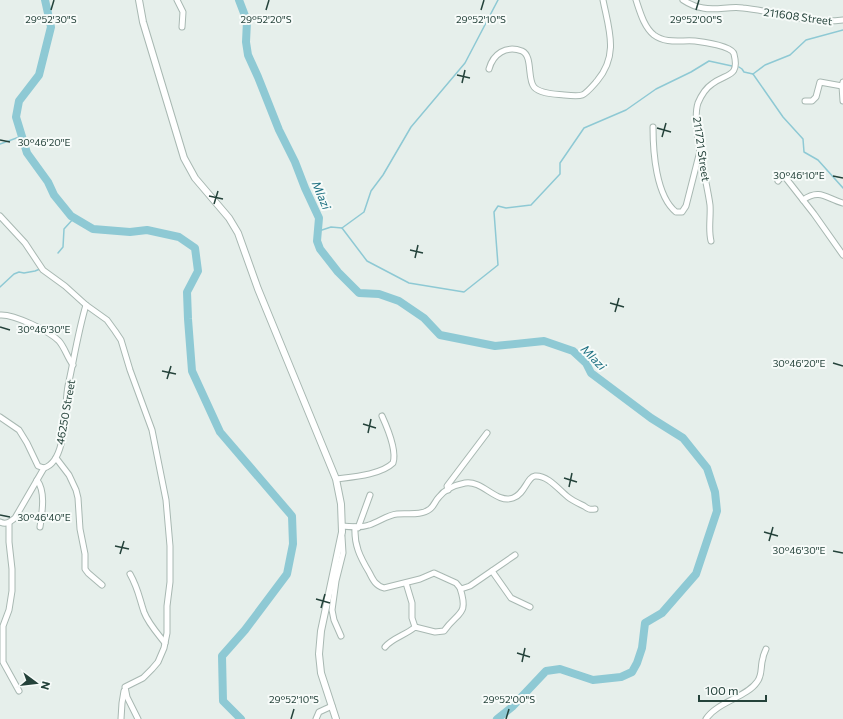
<svg xmlns="http://www.w3.org/2000/svg" width="843" height="719" font-family="Commissioner,sans-serif">
  <style>
    .lines { fill: none; stroke-linecap: round; stroke-linejoin: round }
    .stream { stroke: #8ec9d4; stroke-width: 1.5 }
    .river { stroke: #8ec9d4; stroke-width: 8 }
    .minor-casing { stroke: #a8b8b2; stroke-width: 7 }
    .tertiary-casing { stroke: #a8b8b2; stroke-width: 8 }
    .minor { stroke: #fff; stroke-width: 5 }
    .tertiary { stroke: #fff; stroke-width: 6 }
    .ticks { fill: none; stroke: #24423a; stroke-width: 1.5 }
    .labels { text-anchor: middle; dominant-baseline: central; stroke-width: 4; stroke-linejoin: round; paint-order: stroke }
    .street-label { font-size: 11px; fill: #24423a; stroke: #f7fbf9 }
    .water-label { font-size: 12px; font-style: italic; fill: #1c6f80; stroke: #f7fbf9 }
    .ticks-label { font-size: 10px; text-anchor: middle; fill: #24423a; stroke: #f7fbf9; stroke-width: 4; stroke-linejoin: round; paint-order: stroke }
  </style>
  <rect width="100%" height="100%" fill="#e6efeb"/>
  <g class="lines">
    <g class="stream">
      <polyline points="739,67 742,69 744,72 753,74 783,117 803,139 804,152 818,160 843,188"/>
      <polyline points="753,74 765,65 790,55 806,40 843,30"/>
      <polyline points="0,144 22,136"/>
      <polyline points="342,228 367,261 409,283 464,292 498,265 494,212 498,206 506,208 531,205 560,174 560,163 584,128 626,110 656,89 691,72 709,61 732,66"/>
      <polyline points="319,231 331,227 342,228 364,212 371,191 383,175 411,127 465,63 498,0"/>
      <polyline points="58,253 63,247 64,229 74,218"/>
      <polyline points="0,287 14,274 19,272 24,273 35,271 40,269"/>
    </g>
    <g class="river">
      <polyline points="45,0 51,27 39,75 19,101 16,117 27,153 48,182 54,195 71,216 93,229 130,232 147,230 179,237 195,248 198,271 187,292 188,319 192,371 220,432 292,516 293,544 287,574 245,630 222,656 223,701 241,719"/>
      <polyline points="239,0 247,21 246,42 248,55 258,77 279,130 295,162 305,188 319,218 317,241 320,249 338,272 359,293 379,294 399,301 424,318 440,335 495,346 544,341 573,351 586,363 591,373 651,418 683,438 707,468 715,492 717,511 696,574 662,613 645,623 642,648 637,663 632,672 621,677 593,680 560,669 546,671 512,707 497,719"/>
    </g>
    <g class="minor-casing">
      <g id="minor">
        <polyline points="177,0 183,12 182,27"/>
        <path d="M636 0C640 12 644 27 654 35 666 44 681 40 695 41 703 42 732 46 734 54 740 78 726 73 712 84 706 88 701 96 698 103 691 124 707 181 710 205 711 217 708 229 711 241"/>
        <path d="M683 0C689 4 696 7 703 8 716 11 729 6 743 8 776 11 809 25 843 20"/>
        <path d="M489 69C493 54 506 45 522 51 533 56 527 79 534 87 540 94 555 94 564 95 584 97 583 97 597 81 619 55 609 30 603 0"/>
        <polyline points="843,82 842,86 843,101"/>
        <polyline points="805,101 812,101 816,97 820,82 842,86"/>
        <path d="M653 127C653 152 656 196 676 212H682L686 206 700 151"/>
        <polyline points="778,181 782,176 785,177 814,214 843,255"/>
        <path d="M803 200C820 188 827 199 843 203"/>
        <polyline points="0,216 25,243 43,270 65,286 86,305 107,320 115,331 121,340 130,370 152,430 166,500 170,546 170,582 167,606 167,633 164,648 158,662 152,669 143,678 125,687 127,697 138,719"/>
        <path d="M0 315C14 314 49 331 59 341 65 348 67 357 73 365"/>
        <path d="M0 417 19 430 27 443 38 466 44 468C68 461 64 405 68 386 74 359 78 332 86 305"/>
        <polyline points="56,458 69,475 76,490 78,498 80,529 85,554 85,569 88,573 102,585"/>
        <path d="M336 479C351 477 381 475 393 463 397 451 387 427 382 416"/>
        <path d="M37 480C46 492 42 513 40 527"/>
        <polyline points="448,490 447,486 487,433"/>
        <path d="M0 522C6 525 10 522 15 518L44 468"/>
        <polyline points="9,523 9,542 12,569 12,591 9,610 3,626 3,662 19,691"/>
        <path d="M342 526C351 527 360 528 369 525 379 522 387 515 397 514 408 513 421 516 430 509 434 506 435 501 439 497 445 489 455 485 465 483 483 480 496 504 513 498 525 494 527 477 535 476 548 475 559 490 568 497 573 501 578 503 584 506 588 509 590 510 595 509"/>
        <path d="M355 527C354 545 360 557 369 572 373 580 375 585 384 588L420 579 434 573 456 583 461 589 470 586 515 555"/>
        <polyline points="358,528 370,495"/>
        <polyline points="492,571 511,598 530,607"/>
        <path d="M130 574C138 588 139 597 144 612 148 623 158 634 165 643"/>
        <polyline points="406,583 412,603 412,618 415,627"/>
        <polyline points="341,636 334,620 332,610 336,581 343,553 342,537"/>
        <path d="M385 647C392 638 406 635 415 627L435 632 444 631C458 611 469 616 460 588"/>
        <polyline points="121,719 122,703 124,691"/>
        <polyline points="316,719 319,712 332,706"/>
        <path d="M706 719C717 702 747 697 757 682 763 675 760 666 763 658 763 655 765 652 766 649"/>
      </g>
    </g>
    <g class="tertiary-casing">
      <polyline id="tertiary" points="139,0 143,22 184,158 195,178 229,218 238,233 258,289 336,479 341,504 342,532 321,631 319,654 321,673 336,719"/>
    </g>
    <use href="#minor" class="minor"/>
    <use href="#tertiary" class="tertiary"/>
  </g>
  <path class="ticks" d="M51 10 54 0M266 10 269 0M481 10 484 0M696 10 699 0M457 75 470 78M462 83 465 70M657 128 671 132M662 137 666 123M0 140 10 142M833 176 843 178M209 196 223 199M214 204 218 191M410 250 423 253M415 258 418 245M610 303 624 307M615 312 619 298M0 327 10 330M833 363 843 366M162 371 176 374M167 379 171 366M363 424 376 428M368 433 371 419M564 478 577 482M569 487 572 473M0 515 10 517M764 532 778 536M769 541 773 527M115 546 129 549M833 551 843 553M120 554 124 541M316 599 330 603M321 608 325 594M517 653 530 657M522 662 525 648M291 719 294 709M506 719 509 709"/>
  <g class="labels">
    <g class="street-label">
      <text transform="translate(798 16) rotate(8)">211608 Street</text>
      <text transform="translate(702 149) rotate(82)">211721 Street</text>
      <text transform="translate(65 412) rotate(-80)">46250 Street</text>
    </g>
    <g class="water-label">
      <text transform="translate(322 195) rotate(67)">Mlazi</text>
      <text transform="translate(594 357) rotate(45)">Mlazi</text>
    </g>
  </g>
  <g class="ticks-label">
    <text x="51" y="23">29°52'30"S</text>
    <text x="266" y="23">29°52'20"S</text>
    <text x="481" y="23">29°52'10"S</text>
    <text x="696" y="23">29°52'00"S</text>
    <text x="44" y="146">30°46'20"E</text>
    <text x="799" y="179">30°46'10"E</text>
    <text x="44" y="333">30°46'30"E</text>
    <text x="799" y="367">30°46'20"E</text>
    <text x="44" y="521">30°46'40"E</text>
    <text x="799" y="554">30°46'30"E</text>
    <text x="294" y="703">29°52'10"S</text>
    <text x="509" y="703">29°52'00"S</text>
  </g>
  <g transform="translate(36 683) rotate(105)" stroke="#f7fbf9" stroke-width="3" paint-order="stroke">
  <path d="M0-3L7 15L0 10L-7 15Z" fill="#24423a"/>
  <text y="-6" font-size="11" font-weight="bold" text-anchor="middle" fill="#24423a">N</text>
  </g>
  <path d="M699 695v6h67v-6" fill="none" stroke="#24423a" stroke-width="2"/>
  <text x="705" y="695" font-size="12" fill="#24423a" stroke="#f7fbf9" stroke-width="3" paint-order="stroke">100 m</text>
</svg>
